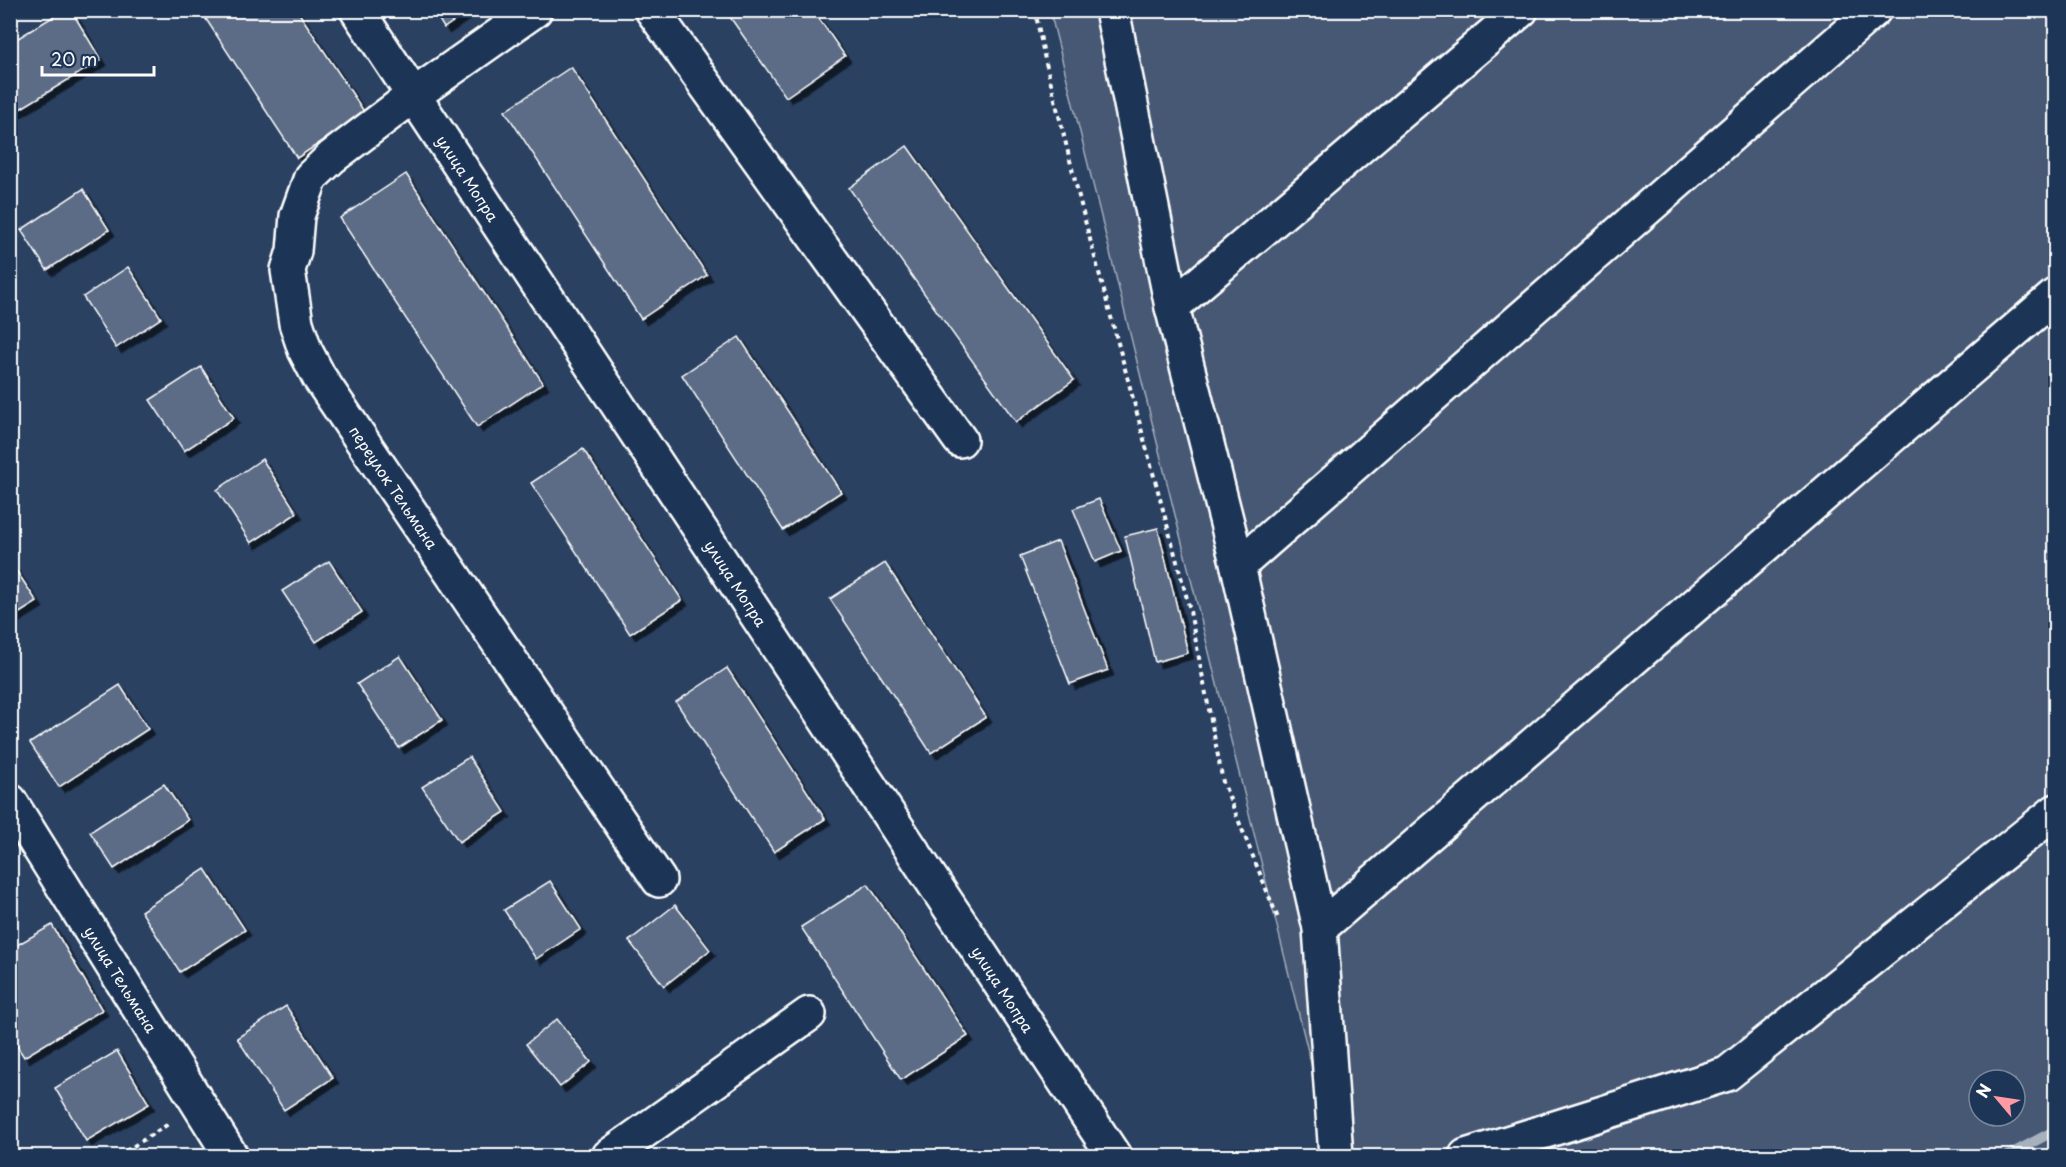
<svg xmlns="http://www.w3.org/2000/svg" width="2066" height="1167" font-family="'Playpen Sans',sans-serif">
  <style>
    .green { fill: #465975; stroke: #a2acba; stroke-width: 1.5; fill-rule: evenodd }
    .lines { fill: none; stroke-linecap: round; stroke-linejoin: round }
    .stream { stroke: #a7b1be; stroke-width: 10 }
    .building { fill: #5b6c86; stroke: #fff; stroke-width: 1.5; filter: url(#shadow) }
    .minor-casing { stroke: #fff; stroke-width: 38 }
    .path { stroke: #fff; stroke-width: 4; stroke-dasharray: 4.5 4.5; stroke-linecap: butt }
    .minor { stroke: #1d3557; stroke-width: 33 }
    .labels { text-anchor: middle; dominant-baseline: central; stroke-width: 6; stroke-linejoin: round; paint-order: stroke }
    .street-label { font-size: 15px; fill: #fff; stroke: #1d3557 }
  </style>
  <defs>
    <filter id="shadow"><feDropShadow dx="5.5" dy="5.5" stdDeviation="0" flood-color="#0009"/></filter>
  </defs>
  <rect width="100%" height="100%" fill="#2a4161"/>
  <filter id="ink" filterUnits="userSpaceOnUse"><feTurbulence type="fractalNoise" baseFrequency=".0167" numOctaves="2"/><feDisplacementMap in="SourceGraphic" scale="12" xChannelSelector="R" yChannelSelector="G"/><feConvolveMatrix kernelMatrix="1 2 1 2 8 2 1 2 1" color-interpolation-filters="sRGB"/></filter>
  <g filter="url(#ink)">
    <path class="green" d="M1050 11H2055V1156H1334ZM1979 1080H2015V1116H1979Z"/>
    <g class="lines">
      <polyline class="stream" points="2007,1156 2056,1130"/>
    </g>
    <g class="building">
      <polygon points="64,10 71,10 101,60 10,115 10,43"/>
      <polygon points="200,10 297,10 365,113 297,158"/>
      <polygon points="433,10 470,10 444,28"/>
      <polygon points="725,10 813,10 845,56 786,97"/>
      <polygon points="571,67 707,275 641,319 505,111"/>
      <polygon points="907,146 1074,380 1016,422 849,188"/>
      <polygon points="406,174 543,383 477,427 340,218"/>
      <polygon points="83,189 109,230 47,270 21,230"/>
      <polygon points="128,267 161,318 116,348 83,297"/>
      <polygon points="739,337 841,492 783,530 682,375"/>
      <polygon points="201,367 234,418 184,451 150,400"/>
      <polygon points="583,449 682,600 630,634 531,483"/>
      <polygon points="262,459 297,513 251,543 217,490"/>
      <polygon points="1099,499 1121,551 1095,562 1073,509"/>
      <polygon points="1158,528 1188,653 1155,662 1125,536"/>
      <polygon points="1058,541 1108,670 1070,684 1020,556"/>
      <polygon points="10,561 37,602 10,619"/>
      <polygon points="329,561 362,612 316,642 282,591"/>
      <polygon points="885,563 986,717 931,753 830,599"/>
      <polygon points="400,656 442,720 399,748 357,684"/>
      <polygon points="727,668 825,819 774,852 676,702"/>
      <polygon points="120,685 148,729 59,787 30,743"/>
      <polygon points="469,757 505,812 459,842 422,787"/>
      <polygon points="164,784 188,820 114,869 90,832"/>
      <polygon points="205,869 245,930 180,972 141,911"/>
      <polygon points="550,881 581,929 536,959 504,910"/>
      <polygon points="868,884 968,1036 901,1080 801,927"/>
      <polygon points="675,905 710,950 664,986 629,941"/>
      <polygon points="52,925 102,1010 24,1057 10,1035 10,949"/>
      <polygon points="286,1006 333,1078 284,1110 237,1038"/>
      <polygon points="557,1019 591,1062 560,1087 526,1044"/>
      <polygon points="117,1051 149,1104 86,1141 55,1088"/>
    </g>
    <g class="lines">
      <g class="minor-casing">
        <g id="minor">
          <polyline points="357,10 1114,1156"/>
          <polyline points="535,10 414,95 332,157 311,177 297,216 294,251 288,270 296,323 305,350 319,377 659,880"/>
          <polyline points="652,10 960,440"/>
          <polyline points="1112,10 1172,307 1238,566 1320,928 1336,1156"/>
          <polyline points="1172,307 1521,10"/>
          <polyline points="1238,566 1874,10"/>
          <polyline points="10,801 231,1156"/>
          <polyline points="1320,928 2056,295"/>
          <polyline points="609,1156 809,1014"/>
          <polyline points="1466,1156 1727,1074 2056,811"/>
        </g>
      </g>
      <g class="path">
        <polyline points="1035,10 1044,55 1084,217 1189,606 1223,782 1279,921"/>
        <polyline points="118,1156 170,1123"/>
      </g>
      <use href="#minor" class="minor"/>
    </g>
  </g>
  <g class="labels">
    <g class="street-label">
      <text transform="translate(468 178) rotate(57)">улица Мопра</text>
      <text transform="translate(394 487) rotate(56)">переулок Тельмана</text>
      <text transform="translate(736 583) rotate(57)">улица Мопра</text>
      <text transform="translate(121 979) rotate(58)">улица Тельмана</text>
      <text transform="translate(1003 989) rotate(57)">улица Мопра</text>
    </g>
  </g>
  <rect width="2066" height="1167" fill="none" stroke="#1d3557" stroke-width="36"/>
  <rect x="18" y="18" width="2030" height="1131" fill="none" stroke="#fff" stroke-width="2" filter="url(#ink)"/>
  <g transform="translate(1997 1098) rotate(299)"><circle r="28" fill="#1d3557" stroke="#77869a" stroke-width="1.5"/>
  <path d="M0-4.5L10 22L0 15L-10 22Z" fill="#ff9aa2"/>
  <text y="-9" font-size="16" font-weight="bold" text-anchor="middle" fill="#ffffff">N</text>
  </g>
  <path d="M42 66v9h112v-9" fill="none" stroke="#ffffff" stroke-width="3"/>
  <text x="51" y="66" font-size="18" fill="#ffffff" stroke="#1d3557" stroke-width="4.5" paint-order="stroke">20 m</text>
</svg>
